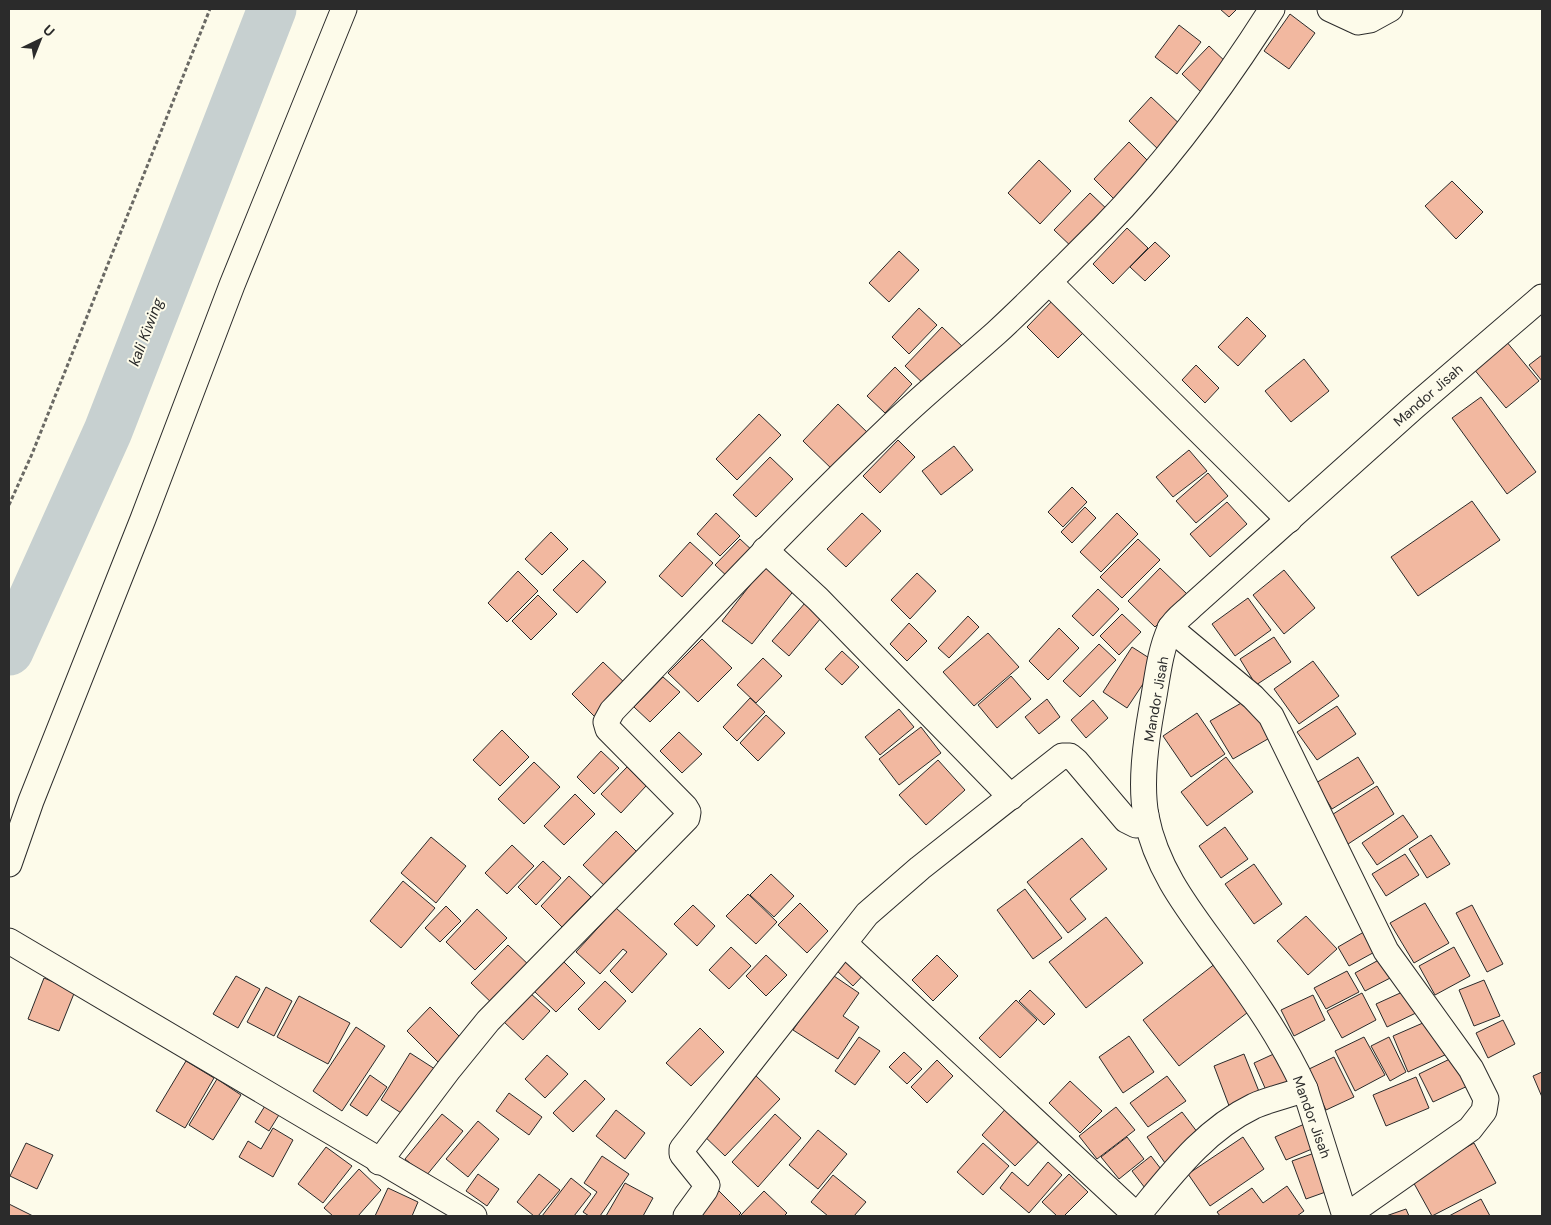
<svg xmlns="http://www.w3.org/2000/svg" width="1551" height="1225" font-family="'DM Sans',sans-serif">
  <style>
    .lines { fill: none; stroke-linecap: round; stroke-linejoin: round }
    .river { stroke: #c7d0d0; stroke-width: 49 }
    .building { fill: #f2b8a0; stroke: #2b2b2b }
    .minor-casing { stroke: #2b2b2b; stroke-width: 27 }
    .path { stroke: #6a6964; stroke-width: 3; stroke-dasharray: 4 2.5; stroke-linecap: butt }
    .minor { stroke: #fdfbea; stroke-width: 25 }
    .labels { text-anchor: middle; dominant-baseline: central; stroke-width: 4; stroke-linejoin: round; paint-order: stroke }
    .street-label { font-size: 14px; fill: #2b2b2b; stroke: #fdfbea }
    .water-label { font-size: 15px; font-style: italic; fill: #2b2b2b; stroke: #fdfbea }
  </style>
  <rect width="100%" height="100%" fill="#fdfbea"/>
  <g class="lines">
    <polyline class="river" points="9,651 108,431 272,9"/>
  </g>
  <g class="building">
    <polygon points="1220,9 1237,9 1229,17"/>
    <polygon points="1290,14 1315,33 1289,69 1264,51"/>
    <polygon points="1179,25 1201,42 1177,74 1155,57"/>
    <polygon points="1209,46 1229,65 1202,93 1182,74"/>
    <polygon points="1151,97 1185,129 1162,153 1129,121"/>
    <polygon points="1129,142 1152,165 1117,202 1094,179"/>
    <polygon points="1039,160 1071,191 1040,224 1008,193"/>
    <polygon points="1452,181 1483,212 1456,239 1425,206"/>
    <polygon points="1090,193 1111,213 1075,250 1054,230"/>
    <polygon points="1127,228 1148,248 1113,284 1093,264"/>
    <polygon points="1155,242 1170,256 1145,281 1130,267"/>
    <polygon points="899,251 919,270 889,302 869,283"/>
    <polygon points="1055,298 1087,329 1058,358 1027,327"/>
    <polygon points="919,308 937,325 909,354 892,337"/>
    <polygon points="1247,317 1266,336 1238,366 1218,347"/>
    <polygon points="942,327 965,349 928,388 905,366"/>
    <polygon points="1506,341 1539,381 1506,408 1473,368"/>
    <polygon points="1542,355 1542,381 1529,365"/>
    <polygon points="1304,359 1329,391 1291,422 1265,391"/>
    <polygon points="1196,365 1219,388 1205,403 1182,380"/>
    <polygon points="895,367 912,384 885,413 867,396"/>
    <polygon points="1481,397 1536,472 1507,494 1452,418"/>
    <polygon points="838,404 870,435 835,472 803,441"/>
    <polygon points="759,414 781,435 737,480 716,459"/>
    <polygon points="898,440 915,457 880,493 863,476"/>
    <polygon points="954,446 973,470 941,495 922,471"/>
    <polygon points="1189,450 1207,471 1173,497 1156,477"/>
    <polygon points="770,457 793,479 756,517 733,495"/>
    <polygon points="1208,473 1228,496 1196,523 1176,501"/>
    <polygon points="1072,487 1087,502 1063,527 1048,512"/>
    <polygon points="1472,501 1500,540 1418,596 1391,557"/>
    <polygon points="1227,502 1247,524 1210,557 1190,534"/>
    <polygon points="1085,507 1096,518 1072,543 1061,532"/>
    <polygon points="716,513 740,536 720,556 697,534"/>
    <polygon points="862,513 881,531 846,567 827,549"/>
    <polygon points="1117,513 1138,534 1101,572 1080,552"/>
    <polygon points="551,532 568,549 542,575 525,559"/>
    <polygon points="740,539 755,553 730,579 715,565"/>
    <polygon points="1138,539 1160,560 1122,598 1100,577"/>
    <polygon points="690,542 713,563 682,597 659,576"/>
    <polygon points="583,560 606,582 577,613 553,590"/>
    <polygon points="765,566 795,589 752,644 722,621"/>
    <polygon points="1160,568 1187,594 1155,627 1128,601"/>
    <polygon points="1284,570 1315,608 1284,634 1253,595"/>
    <polygon points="518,571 538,591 507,622 488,603"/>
    <polygon points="917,573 936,591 910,619 891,600"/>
    <polygon points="1098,589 1119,609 1093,636 1072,616"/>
    <polygon points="538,595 557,614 531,640 512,621"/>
    <polygon points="1248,598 1271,630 1235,656 1212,624"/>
    <polygon points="805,603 821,618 789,656 772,641"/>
    <polygon points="1122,614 1141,632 1119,655 1100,636"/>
    <polygon points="968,616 979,627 949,658 938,648"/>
    <polygon points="909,623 927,641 907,661 890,644"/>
    <polygon points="1059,628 1079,648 1048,680 1029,661"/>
    <polygon points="988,633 1019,667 974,706 943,672"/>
    <polygon points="1274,637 1291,662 1256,685 1240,659"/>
    <polygon points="702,639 732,668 698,702 668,673"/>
    <polygon points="1099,644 1116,660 1080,697 1063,681"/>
    <polygon points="1132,647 1157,663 1127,708 1103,692"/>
    <polygon points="842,651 859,667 842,685 825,669"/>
    <polygon points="763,658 782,676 756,703 737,685"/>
    <polygon points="1313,661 1339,696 1299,724 1274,689"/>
    <polygon points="603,662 629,687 597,719 572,694"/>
    <polygon points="1011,676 1031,699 997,728 978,705"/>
    <polygon points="663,677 680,692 650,722 634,707"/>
    <polygon points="750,698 765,712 737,741 723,727"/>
    <polygon points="1250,698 1273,736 1233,759 1210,721"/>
    <polygon points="1047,699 1060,717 1039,734 1025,717"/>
    <polygon points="1093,700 1108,718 1086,738 1071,720"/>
    <polygon points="1337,706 1356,734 1317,760 1297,732"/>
    <polygon points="899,709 914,727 880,755 865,737"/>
    <polygon points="1197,713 1225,754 1191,777 1163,736"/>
    <polygon points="766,715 785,733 758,761 740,743"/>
    <polygon points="921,727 941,753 899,785 879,759"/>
    <polygon points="502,730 529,757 500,786 473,760"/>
    <polygon points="679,732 702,754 682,773 660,751"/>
    <polygon points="601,751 619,768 594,794 577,777"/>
    <polygon points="1226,757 1253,792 1207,826 1181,792"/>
    <polygon points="1358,757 1374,783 1332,809 1316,783"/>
    <polygon points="938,760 965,790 926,825 899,795"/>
    <polygon points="534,762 560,787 524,824 498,799"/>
    <polygon points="627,767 646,786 621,813 601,794"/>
    <polygon points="1377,786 1394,814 1345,846 1327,818"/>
    <polygon points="575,794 595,814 564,845 544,826"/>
    <polygon points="1403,815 1418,837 1377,865 1362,843"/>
    <polygon points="1225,827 1248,859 1221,878 1199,846"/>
    <polygon points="616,831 641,856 608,889 583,865"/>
    <polygon points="1431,835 1450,864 1427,878 1409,849"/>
    <polygon points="431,837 466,866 436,903 401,873"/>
    <polygon points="1082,838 1107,869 1070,899 1086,919 1068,933 1027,882"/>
    <polygon points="512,845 534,866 507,894 485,873"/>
    <polygon points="1405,854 1419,875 1386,896 1372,874"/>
    <polygon points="543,861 561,878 536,905 518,887"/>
    <polygon points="1254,864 1282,904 1254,924 1225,884"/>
    <polygon points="771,874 794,896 774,917 750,895"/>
    <polygon points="569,876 591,897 562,927 541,906"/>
    <polygon points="403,881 435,908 401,948 370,921"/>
    <polygon points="1025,889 1062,938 1033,959 997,910"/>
    <polygon points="748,894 777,922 756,944 726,916"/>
    <polygon points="800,903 828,931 807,953 778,925"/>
    <polygon points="1425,903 1449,943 1414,963 1390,923"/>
    <polygon points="693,905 715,926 697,946 674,924"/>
    <polygon points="1472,905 1503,964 1487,972 1456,913"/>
    <polygon points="446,906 461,921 440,942 425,928"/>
    <polygon points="616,908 667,954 632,993 610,971 627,952 623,949 600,974 576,952"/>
    <polygon points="477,909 507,938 475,970 446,942"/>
    <polygon points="1306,916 1337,949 1308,975 1277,941"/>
    <polygon points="1106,917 1143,963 1086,1008 1049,962"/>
    <polygon points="1369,929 1380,949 1349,966 1338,947"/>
    <polygon points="508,945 533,969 496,1007 471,983"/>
    <polygon points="731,947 751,966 729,989 709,970"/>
    <polygon points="1454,947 1470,976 1435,995 1419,966"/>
    <polygon points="852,953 869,969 853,986 836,970"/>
    <polygon points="766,955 787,975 766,996 746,976"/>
    <polygon points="937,955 958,976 933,1001 912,980"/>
    <polygon points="1386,956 1396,975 1365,991 1355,973"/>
    <polygon points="563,961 585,983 556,1012 534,991"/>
    <polygon points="1216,963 1252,1009 1179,1066 1143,1020"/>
    <polygon points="1347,971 1359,992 1326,1009 1314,988"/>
    <polygon points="831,974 859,993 843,1016 859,1027 838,1059 793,1030"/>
    <polygon points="236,976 260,989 238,1028 213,1014"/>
    <polygon points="44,978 75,991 59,1031 28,1019"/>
    <polygon points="1484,980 1500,1016 1474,1026 1459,990"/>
    <polygon points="605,981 626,1001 599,1030 578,1009"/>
    <polygon points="266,987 292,1001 274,1036 247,1022"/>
    <polygon points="1409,989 1420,1011 1387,1027 1376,1004"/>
    <polygon points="1030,990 1055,1014 1044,1025 1019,1001"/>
    <polygon points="530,993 550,1011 523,1040 503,1021"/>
    <polygon points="1362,993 1376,1020 1342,1038 1327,1011"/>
    <polygon points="1313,995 1325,1020 1294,1036 1281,1010"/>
    <polygon points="299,996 350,1023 328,1064 277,1037"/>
    <polygon points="1016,1000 1037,1020 1000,1058 979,1038"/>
    <polygon points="430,1007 462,1039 439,1063 407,1031"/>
    <polygon points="1432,1019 1447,1054 1408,1072 1393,1036"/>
    <polygon points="1503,1020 1515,1044 1488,1058 1476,1033"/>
    <polygon points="356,1027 385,1046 342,1111 313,1091"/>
    <polygon points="700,1028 724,1052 691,1086 666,1063"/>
    <polygon points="1129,1036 1154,1072 1123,1093 1099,1057"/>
    <polygon points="859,1037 880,1051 855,1085 835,1071"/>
    <polygon points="1364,1037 1385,1075 1355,1091 1335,1051"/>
    <polygon points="1389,1037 1406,1072 1390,1081 1371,1046"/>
    <polygon points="904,1052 922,1069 907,1084 889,1067"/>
    <polygon points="1278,1052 1293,1086 1269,1097 1254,1063"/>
    <polygon points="410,1053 438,1071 409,1118 381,1100"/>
    <polygon points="1244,1054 1262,1099 1231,1111 1214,1066"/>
    <polygon points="547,1055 568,1074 545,1098 525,1079"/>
    <polygon points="1458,1055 1472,1084 1433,1102 1419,1074"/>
    <polygon points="1334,1057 1354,1097 1326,1110 1307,1070"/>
    <polygon points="937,1060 953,1076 927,1103 911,1087"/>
    <polygon points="186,1061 214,1078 185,1128 156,1111"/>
    <polygon points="1542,1072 1542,1097 1533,1076"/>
    <polygon points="370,1075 387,1087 367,1116 350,1105"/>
    <polygon points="755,1075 780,1099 725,1156 700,1132"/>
    <polygon points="1167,1076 1186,1101 1148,1127 1130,1103"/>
    <polygon points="1416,1077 1429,1108 1386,1126 1373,1095"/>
    <polygon points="217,1079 241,1095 213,1140 189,1125"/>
    <polygon points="585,1080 605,1099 573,1132 553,1113"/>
    <polygon points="1070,1081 1102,1111 1080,1133 1049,1103"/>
    <polygon points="509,1093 542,1117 529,1135 496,1111"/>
    <polygon points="268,1101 282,1110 269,1131 255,1122"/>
    <polygon points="1010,1104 1044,1136 1015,1166 982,1135"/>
    <polygon points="1116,1107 1135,1130 1097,1159 1079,1136"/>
    <polygon points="616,1110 645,1133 625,1159 596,1136"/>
    <polygon points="1182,1112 1201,1137 1165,1163 1147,1137"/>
    <polygon points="442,1114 463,1131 426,1176 405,1159"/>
    <polygon points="775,1114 801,1138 758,1187 732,1162"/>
    <polygon points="478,1121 499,1139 468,1177 446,1159"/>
    <polygon points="1309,1122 1319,1146 1286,1160 1275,1137"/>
    <polygon points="273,1128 293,1140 273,1177 239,1157 248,1141 261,1149"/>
    <polygon points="818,1130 847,1154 818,1189 789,1165"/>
    <polygon points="1127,1137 1144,1159 1119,1179 1101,1157"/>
    <polygon points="1243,1137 1264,1169 1210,1206 1188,1174"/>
    <polygon points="26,1143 53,1155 37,1189 10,1176"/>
    <polygon points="983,1143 1009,1166 983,1195 957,1172"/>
    <polygon points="1474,1143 1496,1183 1432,1216 1411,1178"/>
    <polygon points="326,1147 352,1166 323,1203 298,1184"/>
    <polygon points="1320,1151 1334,1189 1306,1199 1292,1161"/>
    <polygon points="602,1156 629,1174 600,1216 589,1216 583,1212 597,1192 584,1183"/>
    <polygon points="1151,1156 1164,1173 1145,1188 1132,1171"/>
    <polygon points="1048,1162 1062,1175 1029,1213 1000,1188 1012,1172 1028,1186"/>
    <polygon points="359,1169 381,1190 358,1216 333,1216 324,1208"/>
    <polygon points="478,1174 499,1189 487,1206 466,1191"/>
    <polygon points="539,1174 560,1190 538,1216 534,1216 517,1202"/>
    <polygon points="1069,1174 1088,1192 1064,1216 1057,1216 1042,1202"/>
    <polygon points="833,1175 866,1202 854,1216 828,1216 811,1202"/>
    <polygon points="571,1178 591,1194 574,1216 542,1216"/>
    <polygon points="625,1183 653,1198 643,1216 606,1216"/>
    <polygon points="1287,1186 1304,1211 1297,1216 1220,1216 1217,1212 1252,1188 1263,1203"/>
    <polygon points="388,1188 418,1202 412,1216 375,1216"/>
    <polygon points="717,1189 741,1213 738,1216 691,1216"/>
    <polygon points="764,1191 787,1213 784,1216 742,1216 741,1215"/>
    <polygon points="1481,1199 1490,1216 1449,1216"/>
    <polygon points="9,1204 33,1216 9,1216"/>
    <polygon points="1406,1209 1409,1216 1386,1216"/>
  </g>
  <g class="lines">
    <g class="minor-casing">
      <g id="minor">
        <polyline points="1330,9 1358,22 1370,20 1390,9"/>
        <polyline points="1049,282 1289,520"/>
        <polyline points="765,550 818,599 1011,797"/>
        <polyline points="1170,628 1253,697 1271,716 1386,951 1471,1069 1486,1099 1484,1111 1470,1129 1346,1216"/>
        <polyline points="9,864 31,801 143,519 232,285 344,9"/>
        <polyline points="9,941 474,1216"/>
        <polyline points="845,944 1137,1216"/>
        <path d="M379 1162 449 1069 488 1021 687 818 688 812 685 807 608 729 606 722 612 711C703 616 792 520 887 430 922 396 960 365 996 333 1033 299 1068 263 1103 228 1168 162 1223 86 1272 9"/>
        <polyline points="686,1216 705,1190 707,1185 682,1154 682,1149 867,914 920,868 1062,756 1070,756 1076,761 1126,820 1136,825 1146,815"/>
        <path d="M1137 1216C1171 1175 1204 1130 1254 1106 1270 1099 1289 1095 1305 1089"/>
        <path d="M1345 1216 1305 1089C1284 1043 1256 1002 1226 961 1193 915 1157 873 1146 816 1140 782 1146 741 1152 707 1157 682 1159 653 1170 629 1174 620 1186 612 1193 605L1414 407 1542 297"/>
      </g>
    </g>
    <polyline class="path" points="9,505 32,454 210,9"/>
    <use href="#minor" class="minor"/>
  </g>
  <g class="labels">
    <g class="street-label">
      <text transform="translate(1428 395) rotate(-41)">Mandor Jisah</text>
      <text transform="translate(1156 699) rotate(-80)">Mandor Jisah</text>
      <text transform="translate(1312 1117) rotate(70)">Mandor Jisah</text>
    </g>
    <g class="water-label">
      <text transform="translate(146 332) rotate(-69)">kali Kiwing</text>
    </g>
  </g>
  <rect width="1551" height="1225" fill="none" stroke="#2b2b2b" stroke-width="20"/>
  <g transform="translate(40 40) rotate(43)" stroke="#fdfbea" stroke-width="4" paint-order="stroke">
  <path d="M0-4L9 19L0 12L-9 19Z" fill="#2b2b2b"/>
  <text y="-8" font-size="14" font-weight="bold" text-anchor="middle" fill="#2b2b2b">U</text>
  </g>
</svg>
